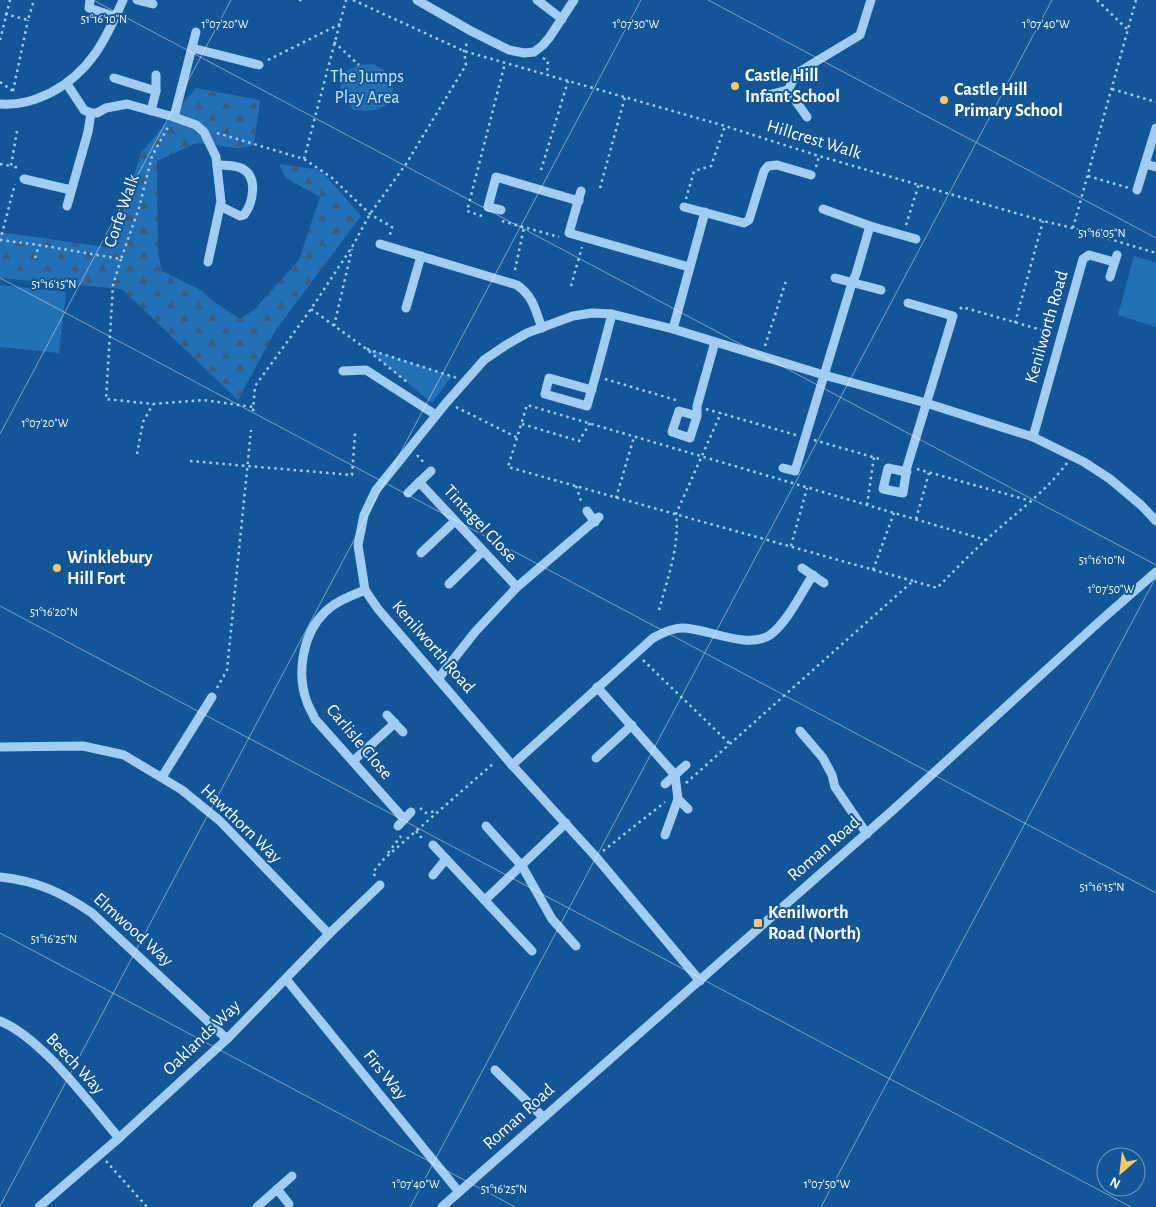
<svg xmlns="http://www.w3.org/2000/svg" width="1156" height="1207" font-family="'Alegreya Sans',sans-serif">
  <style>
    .green { fill: #2470b6 }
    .forest { fill: url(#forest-firs) }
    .park { fill: url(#park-dots) }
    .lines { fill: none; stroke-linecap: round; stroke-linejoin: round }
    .path { stroke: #a2cdf3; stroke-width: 2.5; stroke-dasharray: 2.5 4; stroke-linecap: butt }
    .minor { stroke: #a2cdf3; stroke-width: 9 }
    .ticks { fill: none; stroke: #fff; stroke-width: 1; stroke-opacity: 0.45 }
    .poi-dot { fill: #ffc765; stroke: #125697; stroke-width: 2 }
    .labels { text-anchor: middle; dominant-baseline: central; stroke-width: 4; stroke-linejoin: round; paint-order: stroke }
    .poi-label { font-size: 18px; font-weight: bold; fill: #fff; stroke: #125697; text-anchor: start }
    .park-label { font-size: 18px; fill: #cae5fd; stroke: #125697 }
    .street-label { font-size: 18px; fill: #fff; stroke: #125697 }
    .ticks-label { font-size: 12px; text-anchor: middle; fill: #fff; stroke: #125697; stroke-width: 4; stroke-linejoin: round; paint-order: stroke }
  </style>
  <defs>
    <pattern id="forest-firs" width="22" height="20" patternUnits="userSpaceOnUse" patternTransform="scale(1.25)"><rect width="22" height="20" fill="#2470b6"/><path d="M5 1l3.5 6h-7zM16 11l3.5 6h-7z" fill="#3a5c7c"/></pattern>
    <pattern id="park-dots" width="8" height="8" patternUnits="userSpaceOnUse" patternTransform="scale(1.25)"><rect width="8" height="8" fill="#2470b6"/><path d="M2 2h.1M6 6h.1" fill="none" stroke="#3a5c7c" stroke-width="1.8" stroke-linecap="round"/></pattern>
  </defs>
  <rect width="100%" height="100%" fill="#125697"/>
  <g class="green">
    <polygon points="1134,256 1156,262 1156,327 1118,315"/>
    <polygon points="0,285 66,292 59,353 0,347"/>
    <polygon points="365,348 452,376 432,403"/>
  </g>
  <polygon class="forest" points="196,88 260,100 254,145 239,148 196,143 157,161 158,253 162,271 201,290 213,301 240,319 255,309 299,260 320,197 286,178 279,164 321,170 361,216 275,331 238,400 122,289 0,278 0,232 111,248 141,153"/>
  <path class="park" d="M374 64C379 67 386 71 390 75 394 80 393 84 393 90 389 113 371 111 353 110L341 91V74L359 65Z"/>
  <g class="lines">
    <g class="path">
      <polyline points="299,0 302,0"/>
      <polyline points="353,0 464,51 725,126 819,156 1043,221 1073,228 1156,253"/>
      <polyline points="1097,0 1128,30"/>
      <polyline points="5,14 28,20 34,0"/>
      <polyline points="0,40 10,0"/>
      <polyline points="334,42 359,65"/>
      <polyline points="543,58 548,61 547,75"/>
      <polyline points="268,60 340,24"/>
      <polyline points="0,82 13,91"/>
      <polyline points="1112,89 1156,102"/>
      <polyline points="13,91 28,20"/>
      <polyline points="17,131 11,166 19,168 19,169"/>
      <polyline points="217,133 304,159 331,177 370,214 392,227 389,238"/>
      <polyline points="304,159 346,0"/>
      <polyline points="0,164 11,166"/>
      <polyline points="816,167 819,156"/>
      <polyline points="541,170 568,81"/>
      <polyline points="1088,176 1129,188"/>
      <polyline points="600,188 625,97"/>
      <polyline points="686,199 694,171 711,166 725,126"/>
      <polyline points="482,216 467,211 505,63"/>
      <polyline points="502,221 559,237"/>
      <polyline points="906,225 919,184"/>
      <polyline points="1073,228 1136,0"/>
      <polyline points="0,240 39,245 121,259 139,208 152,156 169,125"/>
      <polyline points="0,241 15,184"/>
      <polyline points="35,258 39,245"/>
      <polyline points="121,259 113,285 106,399 153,404 203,400 253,407"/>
      <polyline points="515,270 524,227"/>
      <polyline points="571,286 582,247"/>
      <polyline points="311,309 365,348 407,382"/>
      <polyline points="960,309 962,307 1052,333"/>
      <polyline points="1015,323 1043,221"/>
      <polyline points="334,326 352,249"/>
      <polyline points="765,346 786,281"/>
      <polyline points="367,349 457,378"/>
      <polyline points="605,379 679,401"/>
      <polyline points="456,407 518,438"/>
      <polyline points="706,409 796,435"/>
      <polyline points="253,411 255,386 311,309 352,247 370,214 406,164 466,65 464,51 468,40"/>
      <polyline points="522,424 579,441 590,423"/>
      <polyline points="814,440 883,460"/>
      <polyline points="137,454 143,422 153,404"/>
      <polyline points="417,455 425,464"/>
      <polyline points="190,461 352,475 355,433"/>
      <polyline points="917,469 1031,501"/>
      <polyline points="576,486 582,504"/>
      <polyline points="616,498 634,437"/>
      <polyline points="867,505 874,457"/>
      <polyline points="916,519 929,473"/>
      <polyline points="791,546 807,488"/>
      <polyline points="873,570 894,513"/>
      <polyline points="913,581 508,467 527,405 986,540"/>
      <path d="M659 610C667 580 680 546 676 514L721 413"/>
      <polyline points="643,660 730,744"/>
      <polyline points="217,688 227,670 251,430"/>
      <path d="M686 783 913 581 937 588C953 572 969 555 986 540 1013 515 1045 493 1067 463"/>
      <polyline points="420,808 426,813 437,811"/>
      <polyline points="416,831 424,841"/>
      <polyline points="603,851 665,802"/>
      <polyline points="388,853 401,836"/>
      <polyline points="375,876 373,872 384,859 495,762"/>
      <polyline points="106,1161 147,1207"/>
    </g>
    <g class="minor">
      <polyline points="90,0 89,8 116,17"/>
      <polyline points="137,0 153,4"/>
      <polyline points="417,0 471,31 509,50 524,53 534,52 543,45 549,38 574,0"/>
      <polyline points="537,0 562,19"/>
      <polyline points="192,48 259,65"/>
      <polyline points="114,78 156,91"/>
      <polyline points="67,84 84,110 91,113 97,113 106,108 127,104 174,117 196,125 204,132 216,157 221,202 208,262"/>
      <polyline points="788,90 797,73 860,35 871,0"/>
      <polyline points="752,99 788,90 807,117"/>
      <path d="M0 104C20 105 34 101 52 92 91 71 106 39 123 0"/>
      <polyline points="151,111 156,91 156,75"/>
      <polyline points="174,117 196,32"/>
      <polyline points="1145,164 1156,167"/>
      <path d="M217 165C225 165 234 165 241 168 259 176 253 203 244 215L240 216 220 206"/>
      <polyline points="24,179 71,190"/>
      <polyline points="1137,190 1156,128"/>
      <polyline points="581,191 569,233 689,267"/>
      <polyline points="67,206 88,132 91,113"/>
      <polyline points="684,207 744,223 749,220 764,171 768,166 777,165 811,175"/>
      <polyline points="823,209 870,226 916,239"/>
      <polyline points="501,210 488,207 496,177 579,201"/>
      <path d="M380 244 517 285C534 297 535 310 542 328"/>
      <polyline points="1110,277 1117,255"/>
      <polyline points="835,278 881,290"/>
      <polyline points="406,308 421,256"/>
      <polyline points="673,329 705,212"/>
      <polyline points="343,371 366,370 436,415"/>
      <path d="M592 390 549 378 545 394 587 406C596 375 604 345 612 314"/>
      <polyline points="697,416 679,411 672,432 690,438 697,416 697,406 715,342"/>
      <polyline points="1033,437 1083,259 1089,255 1114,262"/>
      <polyline points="783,468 795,471 852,283 856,274 870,226"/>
      <polyline points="907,472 888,468 883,489 903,493 907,467 953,316 908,303"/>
      <polyline points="419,482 517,587"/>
      <polyline points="408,493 431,471"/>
      <polyline points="587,511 595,522"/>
      <polyline points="421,553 455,521"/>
      <polyline points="802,568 824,583"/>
      <polyline points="449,584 483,551"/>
      <path d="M365 590C351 596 336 601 325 612 303 633 296 673 307 702 309 708 313 714 315 719L404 819"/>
      <polyline points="438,679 475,632 517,587 599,517"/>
      <polyline points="597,687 675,775 678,799 688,809"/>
      <polyline points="387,715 403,732"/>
      <polyline points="800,731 823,758 832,775 835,787 867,834"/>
      <polyline points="0,747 83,746 124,755 182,790 220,821 329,934"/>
      <polyline points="596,758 632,725"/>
      <polyline points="353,761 395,723"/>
      <path d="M512 765 653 638C662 633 672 628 682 628 707 628 747 650 770 635 787 623 801 593 813 575"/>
      <polyline points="162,777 212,697"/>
      <polyline points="665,784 686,765"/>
      <polyline points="398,826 411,812"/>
      <polyline points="486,826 522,866 552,919 576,946"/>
      <polyline points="665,835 678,799"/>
      <polyline points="433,845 532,951"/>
      <polyline points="433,875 446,859"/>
      <path d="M0 877C37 881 61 892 92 913L227 1039"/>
      <polyline points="485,900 566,823"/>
      <polyline points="286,979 459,1192"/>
      <polyline points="700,981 596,857 512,765 378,609 365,590 358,545 364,515 376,490 446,403 484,360 506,345 527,333 573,316 592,313 612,314 673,329 824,375 926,403 1033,437 1084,462 1110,479 1141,505 1156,521"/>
      <path d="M0 1021C42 1038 89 1103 119 1138"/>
      <polyline points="495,1070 543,1117"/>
      <polyline points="277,1189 289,1204"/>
      <polyline points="39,1207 119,1138 227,1039 329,934 380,885"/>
      <polyline points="257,1207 292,1176"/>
      <polyline points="442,1207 893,810 1100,621 1156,572"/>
    </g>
  </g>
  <path class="ticks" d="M93 0 1156 565M708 0 1156 238M0 278 1156 893M0 434 231 0M0 606 1131 1207M0 933 515 1207M0 1206 641 0M410 1207 1052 0M821 1207 1156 577"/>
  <g class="poi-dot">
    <circle cx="735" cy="86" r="5"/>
    <circle cx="944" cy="100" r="5"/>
    <circle cx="57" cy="568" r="5"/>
    <rect x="753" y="918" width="10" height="10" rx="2.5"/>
  </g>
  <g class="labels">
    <g class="poi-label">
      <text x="745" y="76">Castle Hill<tspan x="745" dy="21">Infant School</tspan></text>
      <text x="954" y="90">Castle Hill<tspan x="954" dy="21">Primary School</tspan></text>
      <text x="67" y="558">Winklebury<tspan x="67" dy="21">Hill Fort</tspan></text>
      <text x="768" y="913">Kenilworth<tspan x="768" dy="21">Road (North)</tspan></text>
    </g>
    <g class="park-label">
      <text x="367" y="77">The Jumps<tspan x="367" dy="21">Play Area</tspan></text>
    </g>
    <g class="street-label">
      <text transform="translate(814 140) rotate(17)">Hillcrest Walk</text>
      <text transform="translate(122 211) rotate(-71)">Corfe Walk</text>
      <text transform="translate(1047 327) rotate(-74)">Kenilworth Road</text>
      <text transform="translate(480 524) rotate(47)">Tintagel Close</text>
      <text transform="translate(433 647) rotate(49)">Kenilworth Road</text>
      <text transform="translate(359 742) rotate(50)">Carlisle Close</text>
      <text transform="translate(241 824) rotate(44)">Hawthorn Way</text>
      <text transform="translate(824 849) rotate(-41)">Roman Road</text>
      <text transform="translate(133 930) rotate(42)">Elmwood Way</text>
      <text transform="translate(202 1038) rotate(-44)">Oaklands Way</text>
      <text transform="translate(75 1064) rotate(47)">Beech Way</text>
      <text transform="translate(385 1075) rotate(51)">Firs Way</text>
      <text transform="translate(519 1117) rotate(-42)">Roman Road</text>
    </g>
  </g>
  <g class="ticks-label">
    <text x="104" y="23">51°16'10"N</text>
    <text x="225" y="28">1°07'20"W</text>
    <text x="636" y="28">1°07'30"W</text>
    <text x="1046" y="28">1°07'40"W</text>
    <text x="1102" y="237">51°16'05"N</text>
    <text x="54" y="288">51°16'15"N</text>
    <text x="45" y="427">1°07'20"W</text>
    <text x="1102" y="564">51°16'10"N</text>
    <text x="1111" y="593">1°07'50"W</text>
    <text x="54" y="616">51°16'20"N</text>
    <text x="1102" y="891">51°16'15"N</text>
    <text x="54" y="943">51°16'25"N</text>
    <text x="416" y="1188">1°07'40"W</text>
    <text x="827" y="1188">1°07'50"W</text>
    <text x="504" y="1193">51°16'25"N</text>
  </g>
  <g transform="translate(1121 1172) rotate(208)"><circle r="24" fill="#125697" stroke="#719ac1"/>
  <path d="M0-4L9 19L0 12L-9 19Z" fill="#ffc765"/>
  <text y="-8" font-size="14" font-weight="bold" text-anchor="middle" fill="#ffffff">N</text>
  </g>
</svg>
